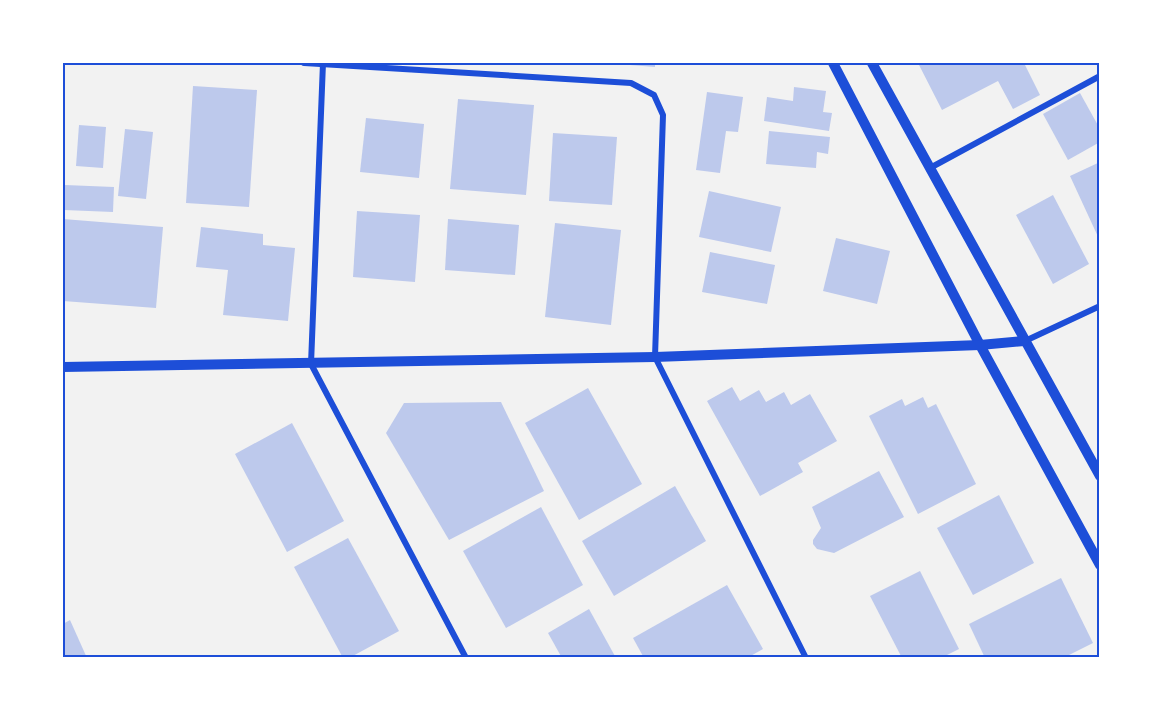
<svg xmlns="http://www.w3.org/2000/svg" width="1163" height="721" font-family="Raleway,sans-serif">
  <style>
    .building { fill: #bdc9ec }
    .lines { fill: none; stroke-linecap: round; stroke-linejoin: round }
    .minor { stroke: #1d4ed8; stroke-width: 6 }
    .tertiary { stroke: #1d4ed8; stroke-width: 10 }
    .neatline { fill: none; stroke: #1d4ed8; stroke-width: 2 }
  </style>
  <rect width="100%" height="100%" fill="#f2f2f2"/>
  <g class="building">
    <polygon points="630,63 655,63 655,67 630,65"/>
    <polygon points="918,63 1024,63 1040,95 1013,109 998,81 942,110"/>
    <polygon points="193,86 257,90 249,207 186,203"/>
    <polygon points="794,87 826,91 823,112 832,113 829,131 764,121 767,97 793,101"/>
    <polygon points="707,92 743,97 738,132 726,131 720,173 696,170"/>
    <polygon points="1080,93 1100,129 1100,142 1068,160 1043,114"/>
    <polygon points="458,99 534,105 526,195 450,189"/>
    <polygon points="366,118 424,124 419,178 360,172"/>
    <polygon points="79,125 106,127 103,168 76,166"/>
    <polygon points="125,129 153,132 146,199 118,196"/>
    <polygon points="769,131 830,137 828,154 817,152 816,168 766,164"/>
    <polygon points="553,133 617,137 612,205 549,201"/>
    <polygon points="1100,162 1100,241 1070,176"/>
    <polygon points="65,185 114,187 113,212 64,210"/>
    <polygon points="709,191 781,207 771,252 699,237"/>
    <polygon points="1053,195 1089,264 1053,284 1016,215"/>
    <polygon points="357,211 420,215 415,282 353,277"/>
    <polygon points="63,219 163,227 156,308 63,301"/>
    <polygon points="448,219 519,225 515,275 445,270"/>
    <polygon points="555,223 621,230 611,325 545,317"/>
    <polygon points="201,227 263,234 263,245 295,248 288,321 223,315 228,270 196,267"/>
    <polygon points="836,238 890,251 877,304 823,291"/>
    <polygon points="710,252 775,265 767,304 702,292"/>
    <polygon points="732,387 740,401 759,390 766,402 784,392 791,405 810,394 837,441 798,463 803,472 760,496 707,401"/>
    <polygon points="588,388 642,484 579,520 525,423"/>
    <polygon points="923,397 928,408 936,404 976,484 918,514 869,416 902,399 905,406"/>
    <polygon points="501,402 544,491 449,540 386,433 404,403"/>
    <polygon points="292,423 344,521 287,552 235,454"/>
    <polygon points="879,471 904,517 834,553 817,549 813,544 813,540 821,528 812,507"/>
    <polygon points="675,486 706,541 614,596 582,541"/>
    <polygon points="999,495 1034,563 973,595 937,528"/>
    <polygon points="541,507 583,585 506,628 463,551"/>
    <polygon points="348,538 399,631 349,658 343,658 294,567"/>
    <polygon points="920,571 959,649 941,658 902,658 870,596"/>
    <polygon points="1061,578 1093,643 1063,658 985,658 969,624"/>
    <polygon points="727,585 763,649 747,658 644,658 633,638"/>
    <polygon points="589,609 616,658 562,658 548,633"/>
    <polygon points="70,620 87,658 63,658 63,624"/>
  </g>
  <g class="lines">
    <g class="minor">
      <polyline points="304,63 631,83 654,95 663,115 655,357 806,658"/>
      <polyline points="323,63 311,364 466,658"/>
      <polyline points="930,168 1100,76"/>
      <polyline points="1025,341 1100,306"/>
    </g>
    <g class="tertiary">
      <polyline points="833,63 980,345 1100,565"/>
      <polyline points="872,63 1100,476"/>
      <polyline points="63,367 655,357 980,345 1024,341"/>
    </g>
  </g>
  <rect width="1163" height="721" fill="none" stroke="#ffffff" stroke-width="129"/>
  <rect x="64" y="64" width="1034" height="592" class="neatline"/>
</svg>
